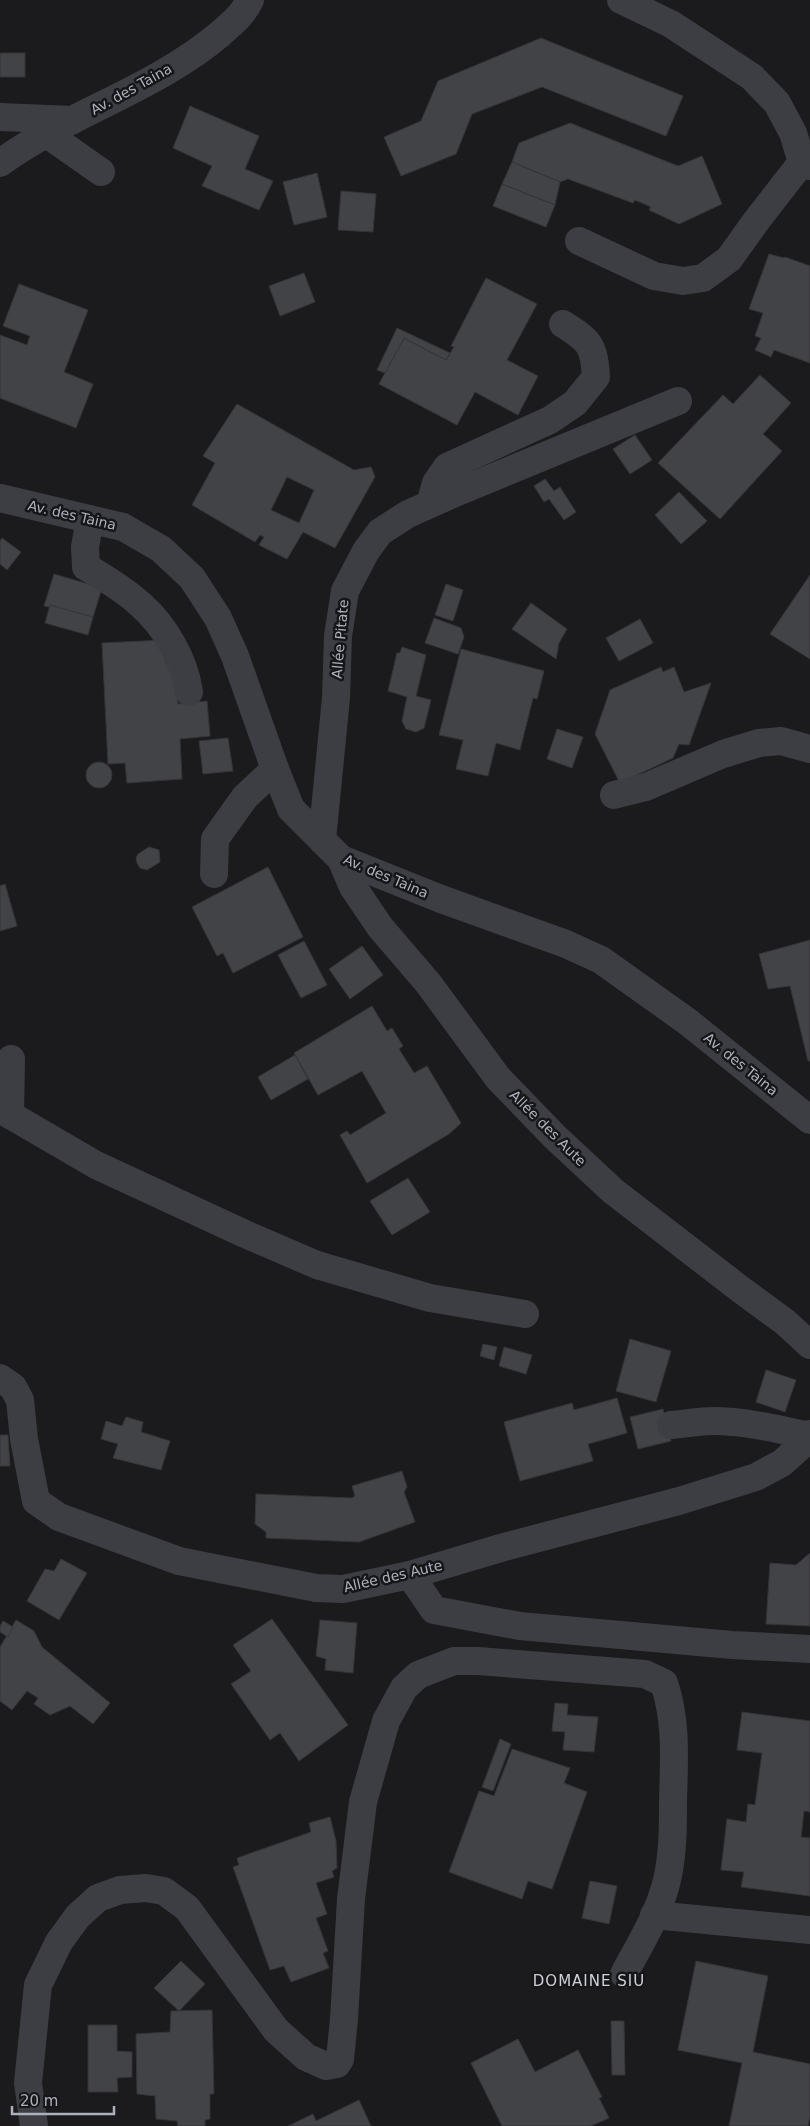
<svg xmlns="http://www.w3.org/2000/svg" width="810" height="2126" font-family="'DejaVu Sans',sans-serif">
  <style>
    .building { fill: #424347; stroke: #353539; fill-rule: evenodd }
    .lines { fill: none; stroke-linecap: round; stroke-linejoin: round }
    .minor { stroke: #3d3e44; stroke-width: 28 }
    .labels { text-anchor: middle; dominant-baseline: central; stroke-width: 5; stroke-linejoin: round; paint-order: stroke }
    .street-label { font-size: 14px; fill: #adb0bd; stroke: #161618 }
    .neighbourhood-label { font-size: 15px; letter-spacing: 1px; fill: #ced0d9; stroke: #161618 }
  </style>
  <rect width="100%" height="100%" fill="#1b1b1d"/>
  <g class="building">
    <polygon points="541,38 683,96 666,136 542,87 472,114 456,154 401,176 384,137 421,121 438,81"/>
    <rect x="0" y="53" width="25" height="24"/>
    <polygon points="190,106 259,136 245,169 273,181 259,210 202,186 212,166 173,148"/>
    <polygon points="570,123 678,166 702,156 722,204 679,224 649,210 651,207 635,200 633,203 568,179 560,182 512,162 519,143"/>
    <polygon points="512,162 560,182 555,205 502,184"/>
    <polygon points="317,173 327,217 294,225 283,182"/>
    <polygon points="502,184 555,205 546,227 493,206"/>
    <polygon points="341,191 376,194 373,232 338,230"/>
    <polygon points="769,254 784,258 785,257 810,266 810,363 774,350 771,357 755,350 761,338 755,336 763,313 749,309"/>
    <polygon points="304,273 315,302 280,316 269,286"/>
    <polygon points="486,278 537,304 507,360 538,376 518,415 475,392 457,425 379,384 404,338 446,360 454,347 451,346"/>
    <polygon points="19,284 88,310 64,372 93,384 76,428 0,398 0,335 27,345 30,336 3,326"/>
    <polygon points="397,328 450,353 446,360 404,338 385,373 377,370"/>
    <polygon points="760,375 791,403 763,434 782,451 720,519 658,463 723,395 733,404"/>
    <path d="M237 404 354 470 371 467 375 477 335 548 303 532 287 559 259 545 264 537 260 535 255 542 192 505 215 463 203 456ZM287 477 314 490 299 523 271 510Z"/>
    <polygon points="635,435 652,460 630,474 613,449"/>
    <polygon points="545,479 554,491 560,487 576,512 564,520 549,499 544,502 534,486"/>
    <polygon points="679,492 707,521 681,544 655,515"/>
    <polygon points="2,538 21,552 7,570 0,564 0,541"/>
    <polygon points="54,574 102,588 93,617 44,606"/>
    <polygon points="810,575 810,659 770,634"/>
    <polygon points="446,584 463,590 453,621 435,615"/>
    <polygon points="531,603 567,629 559,643 556,659 512,629"/>
    <polygon points="50,605 93,617 88,635 45,623"/>
    <polygon points="434,618 461,628 464,637 458,654 425,643"/>
    <polygon points="640,619 653,643 619,661 606,638"/>
    <polygon points="165,640 166,664 174,662 178,704 207,701 210,736 180,739 182,779 127,783 125,763 108,764 102,643"/>
    <polygon points="402,647 426,655 416,696 431,700 424,728 416,732 406,729 402,721 407,697 388,691 397,653 400,653"/>
    <polygon points="461,649 544,671 537,699 533,698 520,750 496,743 488,776 456,769 463,740 439,735"/>
    <polygon points="661,667 663,672 674,667 684,692 711,683 689,745 679,744 673,758 620,783 595,734 610,690"/>
    <polygon points="557,729 583,737 572,768 547,759"/>
    <polygon points="228,738 233,771 203,774 199,741"/>
    <circle cx="99" cy="775" r="13"/>
    <polygon points="149,847 159,850 160,862 147,870 140,868 137,863 136,858 138,854"/>
    <polygon points="268,867 303,937 233,973 223,953 217,956 192,907"/>
    <polygon points="5,884 17,926 0,931 0,886"/>
    <polygon points="810,940 810,1061 808,1061 790,986 768,989 759,954"/>
    <polygon points="304,941 327,985 301,998 278,955"/>
    <polygon points="362,946 383,975 350,999 329,969"/>
    <polygon points="372,1006 387,1031 392,1028 403,1046 399,1049 414,1073 427,1066 461,1123 449,1134 367,1183 340,1135 347,1131 350,1135 386,1113 362,1071 318,1095 294,1053"/>
    <polygon points="295,1055 308,1079 271,1100 258,1077"/>
    <polygon points="408,1178 430,1212 392,1235 370,1201"/>
    <polygon points="630,1339 671,1351 656,1402 616,1391"/>
    <polygon points="483,1344 497,1347 494,1360 480,1356"/>
    <polygon points="504,1347 532,1355 526,1374 499,1366"/>
    <polygon points="766,1370 796,1380 785,1412 756,1402"/>
    <polygon points="617,1398 627,1433 588,1444 593,1461 520,1481 504,1422 572,1403 574,1410"/>
    <polygon points="663,1409 671,1441 638,1449 630,1417"/>
    <polygon points="126,1417 143,1422 141,1432 170,1441 161,1470 113,1458 118,1444 101,1439 106,1421 122,1426"/>
    <polygon points="0,1435 8,1435 10,1466 0,1466"/>
    <polygon points="402,1471 407,1487 404,1492 415,1522 359,1542 266,1538 266,1532 255,1524 256,1494 352,1498 355,1496 352,1486"/>
    <polygon points="810,1553 810,1626 766,1624 770,1563 796,1565"/>
    <polygon points="61,1559 87,1573 59,1620 27,1601 45,1569 54,1571"/>
    <polygon points="272,1619 348,1725 299,1761 280,1733 270,1740 231,1684 251,1671 233,1645"/>
    <polygon points="16,1620 34,1631 42,1647 110,1703 93,1724 70,1706 50,1715 34,1704 38,1698 27,1691 12,1710 0,1701 0,1647"/>
    <polygon points="320,1620 357,1623 353,1673 325,1670 326,1659 316,1656"/>
    <polygon points="3,1621 13,1627 8,1637 0,1632 0,1626"/>
    <polygon points="555,1703 568,1704 567,1715 598,1717 594,1752 563,1750 565,1732 552,1731"/>
    <polygon points="742,1712 810,1721 810,1812 804,1811 801,1837 810,1838 810,1896 741,1887 744,1872 721,1870 727,1819 746,1822 748,1804 755,1805 762,1753 737,1750"/>
    <polygon points="500,1739 511,1744 493,1791 482,1787"/>
    <polygon points="512,1749 570,1768 564,1783 587,1792 552,1889 528,1881 522,1899 449,1872 479,1791 494,1796"/>
    <polygon points="330,1817 336,1841 337,1868 332,1871 334,1877 316,1883 327,1914 316,1918 328,1951 323,1953 329,1968 291,1982 284,1966 270,1970 233,1867 239,1865 237,1858 311,1832 309,1823"/>
    <polygon points="590,1881 617,1886 609,1924 582,1918"/>
    <polygon points="181,1961 205,1984 179,2011 154,1988"/>
    <polygon points="696,1961 768,1976 753,2052 810,2064 810,2116 808,2126 729,2126 742,2063 678,2050"/>
    <polygon points="212,2010 214,2094 210,2094 210,2119 205,2120 205,2126 178,2126 177,2121 156,2119 155,2096 137,2094 136,2034 170,2032 171,2011"/>
    <polygon points="611,2021 624,2021 625,2075 612,2075"/>
    <polygon points="88,2025 117,2025 117,2051 132,2052 132,2077 117,2078 118,2092 88,2092"/>
    <polygon points="518,2039 535,2072 578,2050 602,2097 599,2098 609,2118 591,2126 502,2126 471,2063"/>
    <polygon points="359,2100 371,2126 288,2126 313,2114 316,2121"/>
  </g>
  <g class="lines">
    <g class="minor">
      <polyline points="621,0 671,24 752,77 777,103 793,133 802,162 810,166"/>
      <polyline points="0,117 73,120"/>
      <polyline points="47,134 101,172"/>
      <path d="M0 163C69 113 155 89 220 34 233 22 242 16 250 0"/>
      <polyline points="579,241 654,276 683,281 703,278 729,259 757,220 802,162"/>
      <polyline points="0,498 123,527 161,549 192,578 218,618 235,656 275,769 291,809 341,859 441,899 566,944 601,960 688,1022 810,1120"/>
      <path d="M430 504 436 483 447 467 550 420 575 403 596 377C594 345 590 341 563 324"/>
      <path d="M90 519 85 547 86 567C105 578 125 590 141 605 165 626 185 661 189 692"/>
      <polyline points="614,795 646,787 723,754 759,743 781,741 810,749"/>
      <polyline points="322,840 336,698 338,636 345,591 366,551 380,532 408,514 455,493 678,401"/>
      <polyline points="341,859 353,887 380,927 428,983 498,1078 555,1137 613,1191 740,1289 785,1322 810,1345"/>
      <polyline points="214,874 215,839 245,797 275,769"/>
      <polyline points="0,1109 96,1165 245,1234 317,1265 430,1298 525,1314"/>
      <polyline points="10,1115 11,1059"/>
      <polyline points="0,1378 13,1387 20,1400 24,1439 36,1501 59,1517 179,1561 316,1588 343,1589 410,1575 504,1547 679,1501 756,1477 782,1463 805,1442 810,1434"/>
      <path d="M671 1425C685 1424 699 1421 713 1421 745 1421 777 1429 809 1436"/>
      <polyline points="410,1575 434,1610 520,1626 732,1645 810,1649"/>
      <polyline points="654,1915 810,1930"/>
      <path d="M34 2126 28 2083 38 1985 59 1942 78 1916 98 1898 120 1890 146 1888 164 1891 187 1908 276 2030 306 2057 326 2066 337 2064 340 2059 344 2019 351 1899 363 1802 386 1721 404 1688 418 1675 454 1661H478L645 1674 664 1683C677 1721 674 1761 673 1801 673 1827 673 1854 667 1880 659 1914 640 1944 624 1974"/>
    </g>
  </g>
  <g class="labels">
    <g class="street-label">
      <text transform="translate(131 89) rotate(-29)">Av. des Taina</text>
      <text transform="translate(72 515) rotate(13)">Av. des Taina</text>
      <text transform="translate(340 639) rotate(-85)">Allée Pitate</text>
      <text transform="translate(386 876) rotate(23)">Av. des Taina</text>
      <text transform="translate(741 1064) rotate(39)">Av. des Taina</text>
      <text transform="translate(548 1128) rotate(45)">Allée des Aute</text>
      <text transform="translate(393 1576) rotate(-13)">Allée des Aute</text>
    </g>
    <g class="neighbourhood-label">
      <text x="589" y="1981">DOMAINE SIU</text>
    </g>
  </g>
  <path d="M12 2106v8h102v-8" fill="none" stroke="#adb0bd" stroke-width="2.5"/>
  <text x="20" y="2106" font-size="15" fill="#adb0bd" stroke="#161618" stroke-width="4" paint-order="stroke">20 m</text>
</svg>
